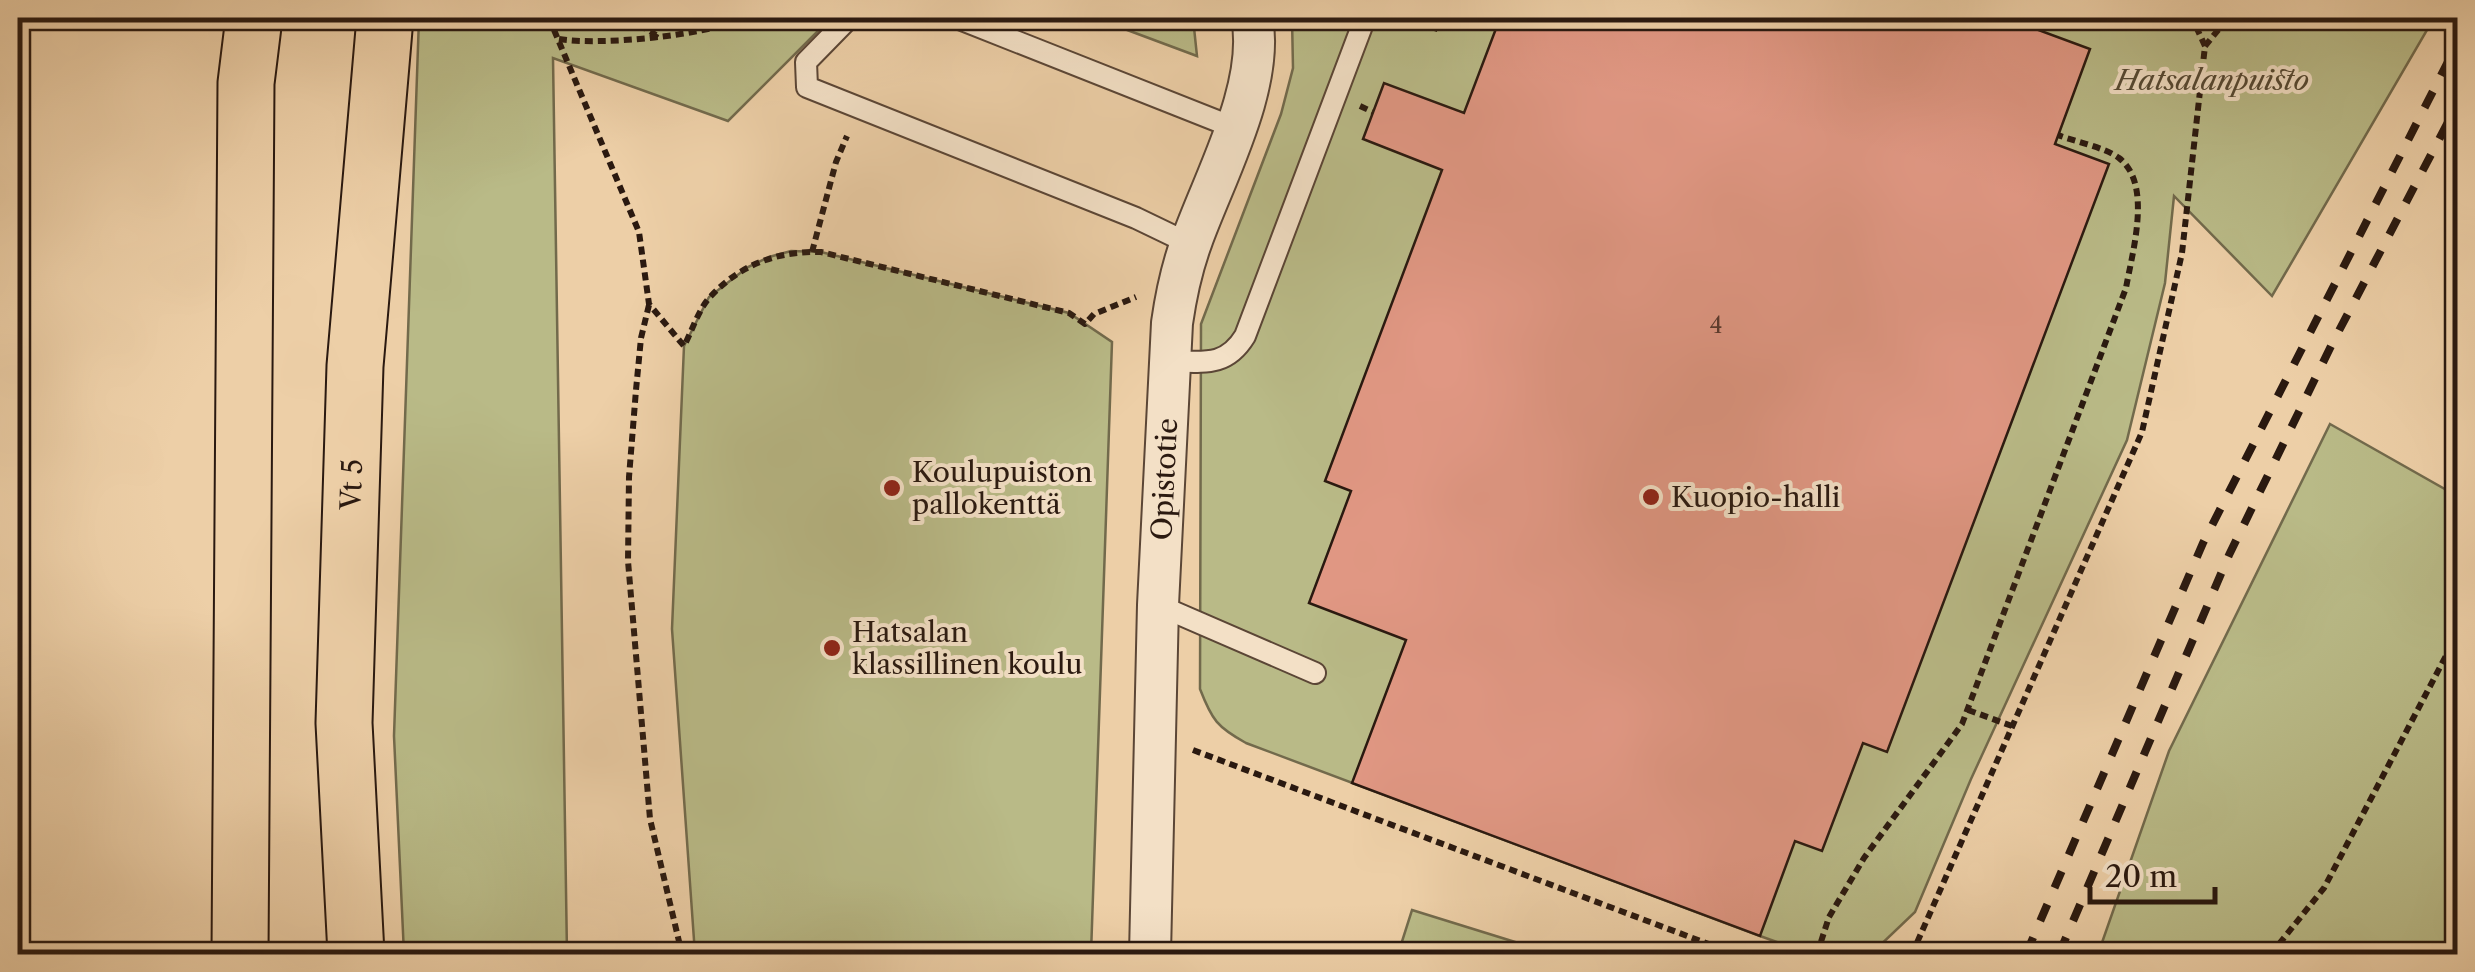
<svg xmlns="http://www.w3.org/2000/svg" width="2475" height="972" font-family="'Libre Caslon Text',serif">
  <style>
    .green { fill: #b9ba87; stroke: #726a4c; stroke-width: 2.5 }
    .building { fill: #e09783; stroke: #2a1910; stroke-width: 2.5 }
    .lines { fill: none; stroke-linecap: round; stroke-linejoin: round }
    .service-casing { stroke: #5b4636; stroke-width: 24 }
    .minor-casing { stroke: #5b4636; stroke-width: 44 }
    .motorway-casing { stroke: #2a1910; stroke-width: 59 }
    .path { stroke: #2a1910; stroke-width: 6; stroke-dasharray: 8 5; stroke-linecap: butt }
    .service { stroke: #f3e0c6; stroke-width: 20 }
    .minor { stroke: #f3e0c6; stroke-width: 40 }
    .motorway { stroke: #edcfa7; stroke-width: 55 }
    .rail { stroke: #2a1910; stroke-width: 8; stroke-dasharray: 18 18; stroke-linecap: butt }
    .poi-dot { fill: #8f2418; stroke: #f3e0c6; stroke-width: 4 }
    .labels { text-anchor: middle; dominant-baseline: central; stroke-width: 8; stroke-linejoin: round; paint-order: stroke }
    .number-label { font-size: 22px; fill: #58382d }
    .park-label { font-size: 28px; font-style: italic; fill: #554934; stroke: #f3e0c6 }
    .poi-label { font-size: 28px; fill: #2a1910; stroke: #f3e0c6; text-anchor: start }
    .street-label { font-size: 28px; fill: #2a1910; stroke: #f3e0c6 }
  </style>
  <rect width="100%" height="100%" fill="#edcfa7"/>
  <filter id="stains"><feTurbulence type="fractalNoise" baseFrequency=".002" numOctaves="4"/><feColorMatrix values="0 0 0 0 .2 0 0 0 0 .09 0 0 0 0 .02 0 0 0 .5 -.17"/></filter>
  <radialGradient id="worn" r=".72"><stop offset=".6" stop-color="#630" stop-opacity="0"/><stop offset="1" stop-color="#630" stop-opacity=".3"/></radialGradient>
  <g class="green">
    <polygon points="419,18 831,18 728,121 553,58 567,954 404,954 394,736"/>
    <polygon points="1095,18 1193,18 1197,56"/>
    <path d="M1292 18H2434L2272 296 2174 196 2165 283 2127 440 1971 779 1915 912 1871 954H1811L1760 936 1246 743C1217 727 1212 720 1200 689L1201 324 1281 114 1293 68Z"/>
    <polygon points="791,251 821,252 1069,313 1112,342 1091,954 695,954 672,629 684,346 709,297 748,267 769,257"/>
    <polygon points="2330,424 2457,496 2457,954 2098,954 2169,751"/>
    <polygon points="1412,910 1554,954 1398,954"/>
  </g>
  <polygon class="building" points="1500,18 2006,18 2090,49 2055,144 2109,164 1887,752 1863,743 1822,851 1795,841 1760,936 1352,783 1406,640 1309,603 1351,491 1325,481 1442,170 1363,139 1384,83 1464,113"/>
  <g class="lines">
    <g class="service-casing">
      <g id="service">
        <polyline points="849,18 806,62 807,87 1136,218 1190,244"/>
        <polyline points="957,18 1235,128"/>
        <path d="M1171 361C1204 362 1226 367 1245 336L1365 18"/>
        <polyline points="1158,605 1315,673"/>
      </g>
    </g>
    <g class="minor-casing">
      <g id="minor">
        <path id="s1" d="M1150 954 1158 605 1172 323C1176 295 1182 267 1192 240 1215 176 1265 86 1252 18"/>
      </g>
    </g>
    <g class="motorway-casing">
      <g id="motorway">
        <polyline points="240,954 246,83 254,18"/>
        <path id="s2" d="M356 954 344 723 355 366 385 18"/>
      </g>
    </g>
    <g class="path">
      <path d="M549 18 639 232 649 304 684 346C692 331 699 308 711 296 741 264 778 251 821 252L1069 313 1085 324 1094 314 1136 297"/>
      <polyline points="628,18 656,35 663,18"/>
      <polyline points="1434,31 1439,18"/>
      <path d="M559 39C603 46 705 35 747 18"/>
      <polyline points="2205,46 2228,18"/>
      <polyline points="1360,106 1373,112"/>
      <polyline points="812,252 836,162 847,136"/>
      <polyline points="649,305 641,338 636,390 629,477 628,561 650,819 682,954"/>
      <polyline points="1968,710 2012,726"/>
      <polyline points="1193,750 1735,954"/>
      <path d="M1817 954 1829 917 1864 858 1962 724 2126 288C2132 253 2153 184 2119 158 2104 147 2076 142 2058 135"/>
      <polyline points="1912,954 2142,432 2182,253 2205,46 2192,18"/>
      <polyline points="2271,954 2324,888 2458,633"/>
    </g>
    <use href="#service" class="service"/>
    <use href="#minor" class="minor"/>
    <use href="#motorway" class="motorway"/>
    <g class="rail">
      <polyline points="2026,954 2203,543 2458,42"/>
      <polyline points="2059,954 2229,555 2332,344 2458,103"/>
    </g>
  </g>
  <g class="poi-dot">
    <circle cx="892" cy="488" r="10"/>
    <circle cx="1651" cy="497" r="10"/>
    <circle cx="832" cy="648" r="10"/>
  </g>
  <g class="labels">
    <g class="number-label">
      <text x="1716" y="325">4</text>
    </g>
    <g class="park-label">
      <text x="2212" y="80">Hatsalanpuisto</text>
    </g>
    <g class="poi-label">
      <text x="912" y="472">Koulupuiston<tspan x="912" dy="32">pallokenttä</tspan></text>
      <text x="1671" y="497">Kuopio-halli</text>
      <text x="852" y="632">Hatsalan<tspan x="852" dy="32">klassillinen koulu</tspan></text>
    </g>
    <g class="street-label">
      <text stroke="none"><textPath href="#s1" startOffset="475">Opistotie</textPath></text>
      <text stroke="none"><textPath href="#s2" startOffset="470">Vt 5</textPath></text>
    </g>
  </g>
  <rect width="2475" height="972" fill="none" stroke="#edcfa7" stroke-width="60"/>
  <rect x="20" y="20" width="2435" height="932" fill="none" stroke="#2a1910" stroke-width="5"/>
  <rect x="30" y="30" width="2415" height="912" fill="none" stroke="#2a1910" stroke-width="2.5"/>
  <path d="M2090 887v15h125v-15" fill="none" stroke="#2a1910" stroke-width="5"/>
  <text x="2105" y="887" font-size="30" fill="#2a1910" stroke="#f3e0c6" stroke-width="8" paint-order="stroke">20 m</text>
  <rect width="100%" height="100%" filter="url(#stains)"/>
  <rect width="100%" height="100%" fill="url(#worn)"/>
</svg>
